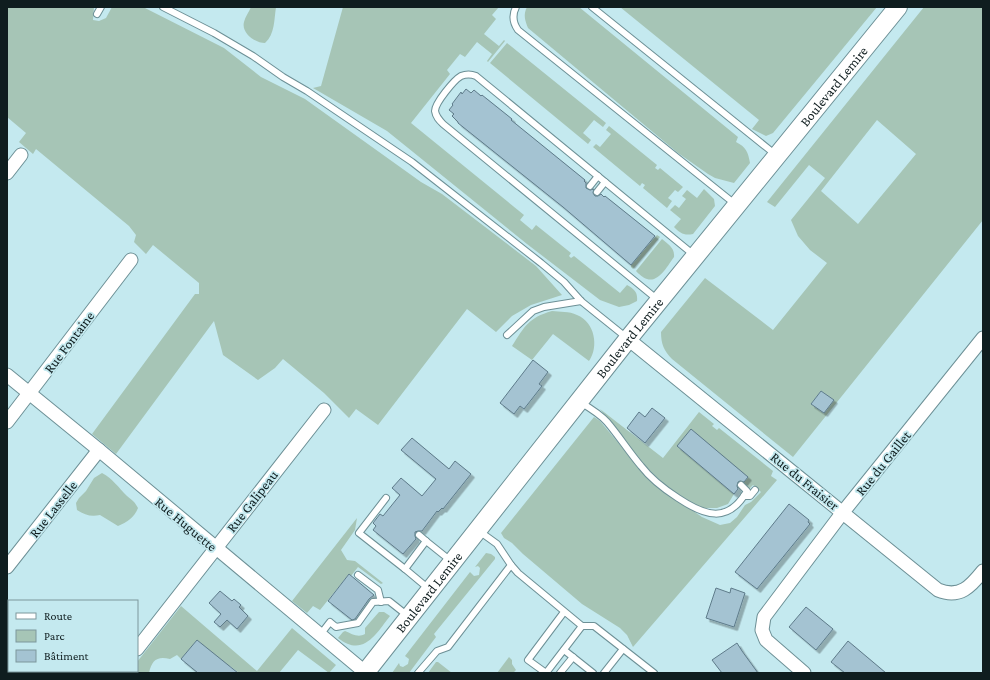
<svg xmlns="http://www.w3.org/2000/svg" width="990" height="680" font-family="'Crimson Pro',serif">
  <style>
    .green { fill: #a6c5b6; fill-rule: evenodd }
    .building { fill: #a4c3d2; stroke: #5e7b8a; filter: url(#shadow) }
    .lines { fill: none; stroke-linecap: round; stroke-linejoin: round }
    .service-casing { stroke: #6d9096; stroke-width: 8 }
    .minor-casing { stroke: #6d9096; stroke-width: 15 }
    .secondary-casing { stroke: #6d9096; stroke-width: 20 }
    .service { stroke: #fff; stroke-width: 6 }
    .minor { stroke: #fff; stroke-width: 13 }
    .secondary { stroke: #fff; stroke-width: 18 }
    .labels { text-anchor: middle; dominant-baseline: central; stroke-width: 3.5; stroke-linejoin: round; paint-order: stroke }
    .street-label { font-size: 14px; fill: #0f1d1f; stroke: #c4e9ef }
  </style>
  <defs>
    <filter id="shadow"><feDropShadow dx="3.5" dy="3.5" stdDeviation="0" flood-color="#0004"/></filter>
  </defs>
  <rect width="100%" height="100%" fill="#c4e9ef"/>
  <g class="green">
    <polygon points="7,7 94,7 93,20 99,21 106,18 112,7 143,7 224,48 261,77 305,99 421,182 442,194 536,266 562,295 531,305 512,316 496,332 467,309 378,425 356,409 349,418 324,393 283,359 275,368 258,380 223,355 214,321 116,454 92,434 195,294 199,294 199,283 153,245 146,254 134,242 136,235 129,226 36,149 33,154 19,142 26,133 7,117"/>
    <path d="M251 7H276C274 20 275 34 265 43 255 43 241 33 244 22 245 17 249 12 251 7Z"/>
    <path d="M343 7H499L492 15 496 19 484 34 499 46 504 40 505 41 488 62 487 61 492 54 477 42 465 57 460 54 447 70 450 74 411 123 524 215 520 220 532 230 536 225 571 253 569 256 571 258 574 256 620 293 627 285C634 289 638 292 637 301L629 305 619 307 600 300 527 244 387 131 313 88 321 86Z"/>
    <path d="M527 7H579L738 137 736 142C746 147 748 152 750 163L734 183 715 178 708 174 678 153 528 28C525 20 523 15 527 7Z"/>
    <polygon points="620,7 877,7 773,133 766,136 752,129 759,120"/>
    <path d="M924 7H983V220L793 457 672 359C664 351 661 344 661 332L705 278 773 330 827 263 810 250 798 236 791 220 825 178 809 165 775 207 767 202ZM877 120 916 154 858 224 821 191ZM821 391 834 400 824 413 811 404Z"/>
    <polygon points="507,43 606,123 603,127 594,120 583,133 591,140 588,144 490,63"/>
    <polygon points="609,126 657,165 655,168 658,170 660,168 683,187 678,192 675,190 668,198 672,201 667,208 643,188 645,185 642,183 640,186 593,147 596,144 600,147 611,134 606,130"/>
    <path d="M704 189 714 199 715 206 693 234C684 236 680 233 674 227L681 219 670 210 675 205 679 208 686 199 682 196 687 190 697 198Z"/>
    <polygon points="657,235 660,237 633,269 631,267 631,265"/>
    <path d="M662 239C668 244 675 248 674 257 668 265 659 283 647 279 643 278 639 274 636 271Z"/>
    <path d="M552 311C560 312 569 311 577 315 595 322 599 347 589 361L553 334 532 360 512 346C525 326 528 318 552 311Z"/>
    <polygon points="600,409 663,458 699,412 714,424 712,426 717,430 719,428 773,471 771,476 777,480 633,647 627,635 620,628 582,604 523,554 512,543 504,538 501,533 594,417 600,421 641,470 658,487 702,517 720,525 730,523 737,517 745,505 751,502 761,492 753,485 749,489 743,483 748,477 677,446 734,494 728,504 717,508 703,508 689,502 669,489 637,458 610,421"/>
    <path d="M102 473C113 479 118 487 127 496 132 500 135 502 138 508 134 518 127 522 118 526L100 515C91 517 85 515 77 510L76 503 79 498 86 491 94 478Z"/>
    <polygon points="357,518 355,530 341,550 347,560 355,561 383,583 381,584 358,567 351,576 349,574 320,610 313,606 307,613 292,601"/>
    <polygon points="486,553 491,554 495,557 495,559 434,634 436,637 409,673 392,673 399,663 400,666 403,667 408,664 409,659 405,656 470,572 474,576 479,575 480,568 478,566 475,567"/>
    <path d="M181 606 257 671 292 628 336 665 329 673 298 650 279 673H239L230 666 226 670 216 656 197 640 181 659 177 655 170 659C157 656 152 660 149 673H128L130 671H137V662Z"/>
    <path d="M379 612H384L390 616C376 634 363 658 338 638L343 632 345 631C352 634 358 638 365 634V628Z"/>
    <polygon points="509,657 512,660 512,664 516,670 513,673 497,673"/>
    <polygon points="436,662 438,662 452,673 437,673 435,672 434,673 428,673"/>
  </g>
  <g class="building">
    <polygon points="466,89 471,93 474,90 481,96 482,95 512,119 511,120 585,180 584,181 586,183 586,188 590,190 594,189 593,193 595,196 598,196 601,194 604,197 605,196 655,236 631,265 563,207 458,123 458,122 452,116 454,114 449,110 453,105 452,104 461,92 462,94"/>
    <polygon points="533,360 548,372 539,384 542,386 524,409 520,406 514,414 500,403"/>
    <polygon points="821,391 834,400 824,413 811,404"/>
    <polygon points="652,408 665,418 645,443 627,428 639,412 645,417"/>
    <polygon points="691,429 748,477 744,482 740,481 738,482 737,486 738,489 734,494 677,446"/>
    <polygon points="412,438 449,469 455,461 471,474 443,509 442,508 438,512 437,511 422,531 418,531 415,532 415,536 416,539 403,554 373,530 376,526 373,523 380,514 383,516 400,495 392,488 401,478 422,496 436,479 401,450"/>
    <polygon points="789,504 809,520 808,522 810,524 757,589 735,572"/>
    <polygon points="349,574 374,595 369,599 355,619 352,620 328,601"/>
    <polygon points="716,588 730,593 731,588 745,593 734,627 706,618"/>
    <polygon points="220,591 232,601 234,599 241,605 239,607 248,616 237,629 227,620 220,627 214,622 221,614 209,603"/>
    <polygon points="806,607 833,629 816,650 789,627"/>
    <polygon points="197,640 238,673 198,673 181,659"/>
    <polygon points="848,641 886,673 845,673 831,662"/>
    <polygon points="737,643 742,651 758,673 722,673 712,660"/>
  </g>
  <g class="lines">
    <g class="service-casing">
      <g id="service">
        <polyline points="163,7 214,33 253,56 283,77 307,91 412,162 541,263 564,282 581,301 627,338"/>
        <path d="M516 7C512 15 513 23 518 30L735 204"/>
        <polyline points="592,7 776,155"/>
        <polyline points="97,14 101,7"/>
        <polyline points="590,186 598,176"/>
        <polyline points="597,192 605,182"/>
        <path d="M658 300 443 124C439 120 436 117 435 111 435 103 454 80 461 76 466 74 471 74 476 76L694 255"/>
        <polyline points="507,335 533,311 544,307 581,301"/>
        <path d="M580 402C590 408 600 414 607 422 619 436 629 452 641 466 651 479 664 489 678 498 705 516 728 524 747 491L741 485"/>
        <polyline points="744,496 750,496 755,490"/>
        <polyline points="386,498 359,533 405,569"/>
        <polyline points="419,535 426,541"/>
        <polyline points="511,565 518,573 582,626 546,673 528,660 564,612"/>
        <polyline points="358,575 378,590 381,602"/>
        <polyline points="429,589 405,569 426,541 451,561"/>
        <polyline points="582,626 594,626 654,673"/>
        <polyline points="320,635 330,622 336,627 358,623 373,602 389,601 408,616"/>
        <polyline points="564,650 593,673"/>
        <polyline points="11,671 13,673"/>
        <polyline points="418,673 437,651 448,647 511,565 497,544 479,531"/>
        <polyline points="560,673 573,657"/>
        <polyline points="604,673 623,649"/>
      </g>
    </g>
    <g class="minor-casing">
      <g id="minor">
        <polyline points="7,173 21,155"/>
        <path d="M628 339 938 590C960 599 971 586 983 571"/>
        <polyline points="7,375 99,450 366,673"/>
        <polyline points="7,422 131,260"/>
        <polyline points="7,567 99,450"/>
        <polyline points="137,649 324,410"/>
        <polyline points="119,673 120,671"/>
        <polyline points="804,673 766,640 762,630 764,617 843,512 983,338"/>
      </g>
    </g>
    <g class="secondary-casing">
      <g id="secondary">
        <path id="s1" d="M365 673 628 339 898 7"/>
      </g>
    </g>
    <use href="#service" class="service"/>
    <use href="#minor" class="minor"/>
    <use href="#secondary" class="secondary"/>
  </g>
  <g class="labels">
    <g class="street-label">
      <text stroke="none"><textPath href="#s1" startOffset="751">Boulevard Lemire</textPath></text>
      <text stroke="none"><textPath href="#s1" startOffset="427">Boulevard Lemire</textPath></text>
      <text transform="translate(69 342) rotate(-53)">Rue Fontaine</text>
      <text transform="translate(883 463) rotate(-51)">Rue du Gaillet</text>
      <text transform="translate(805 481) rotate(39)">Rue du Fraisier</text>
      <text transform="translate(252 501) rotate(-52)">Rue Galipeau</text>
      <text transform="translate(53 509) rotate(-52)">Rue Lasselle</text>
      <text transform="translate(186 524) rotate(40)">Rue Huguette</text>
      <text stroke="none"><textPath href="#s1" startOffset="103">Boulevard Lemire</textPath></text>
    </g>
  </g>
  <rect width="990" height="680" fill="none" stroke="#0f1d1f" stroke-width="16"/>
  <rect x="8" y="600" width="130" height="72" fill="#c4e9ef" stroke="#7c979c"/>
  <rect x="16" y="613" width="20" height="6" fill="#ffffff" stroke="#7c979c"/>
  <text x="44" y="620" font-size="12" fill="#0f1d1f">Route</text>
  <rect x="16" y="630" width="20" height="12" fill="#a6c5b6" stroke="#7c979c"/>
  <text x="44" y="640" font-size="12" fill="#0f1d1f">Parc</text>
  <rect x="16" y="650" width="20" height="12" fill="#a4c3d2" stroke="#7c979c"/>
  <text x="44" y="660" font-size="12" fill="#0f1d1f">Bâtiment</text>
</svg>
